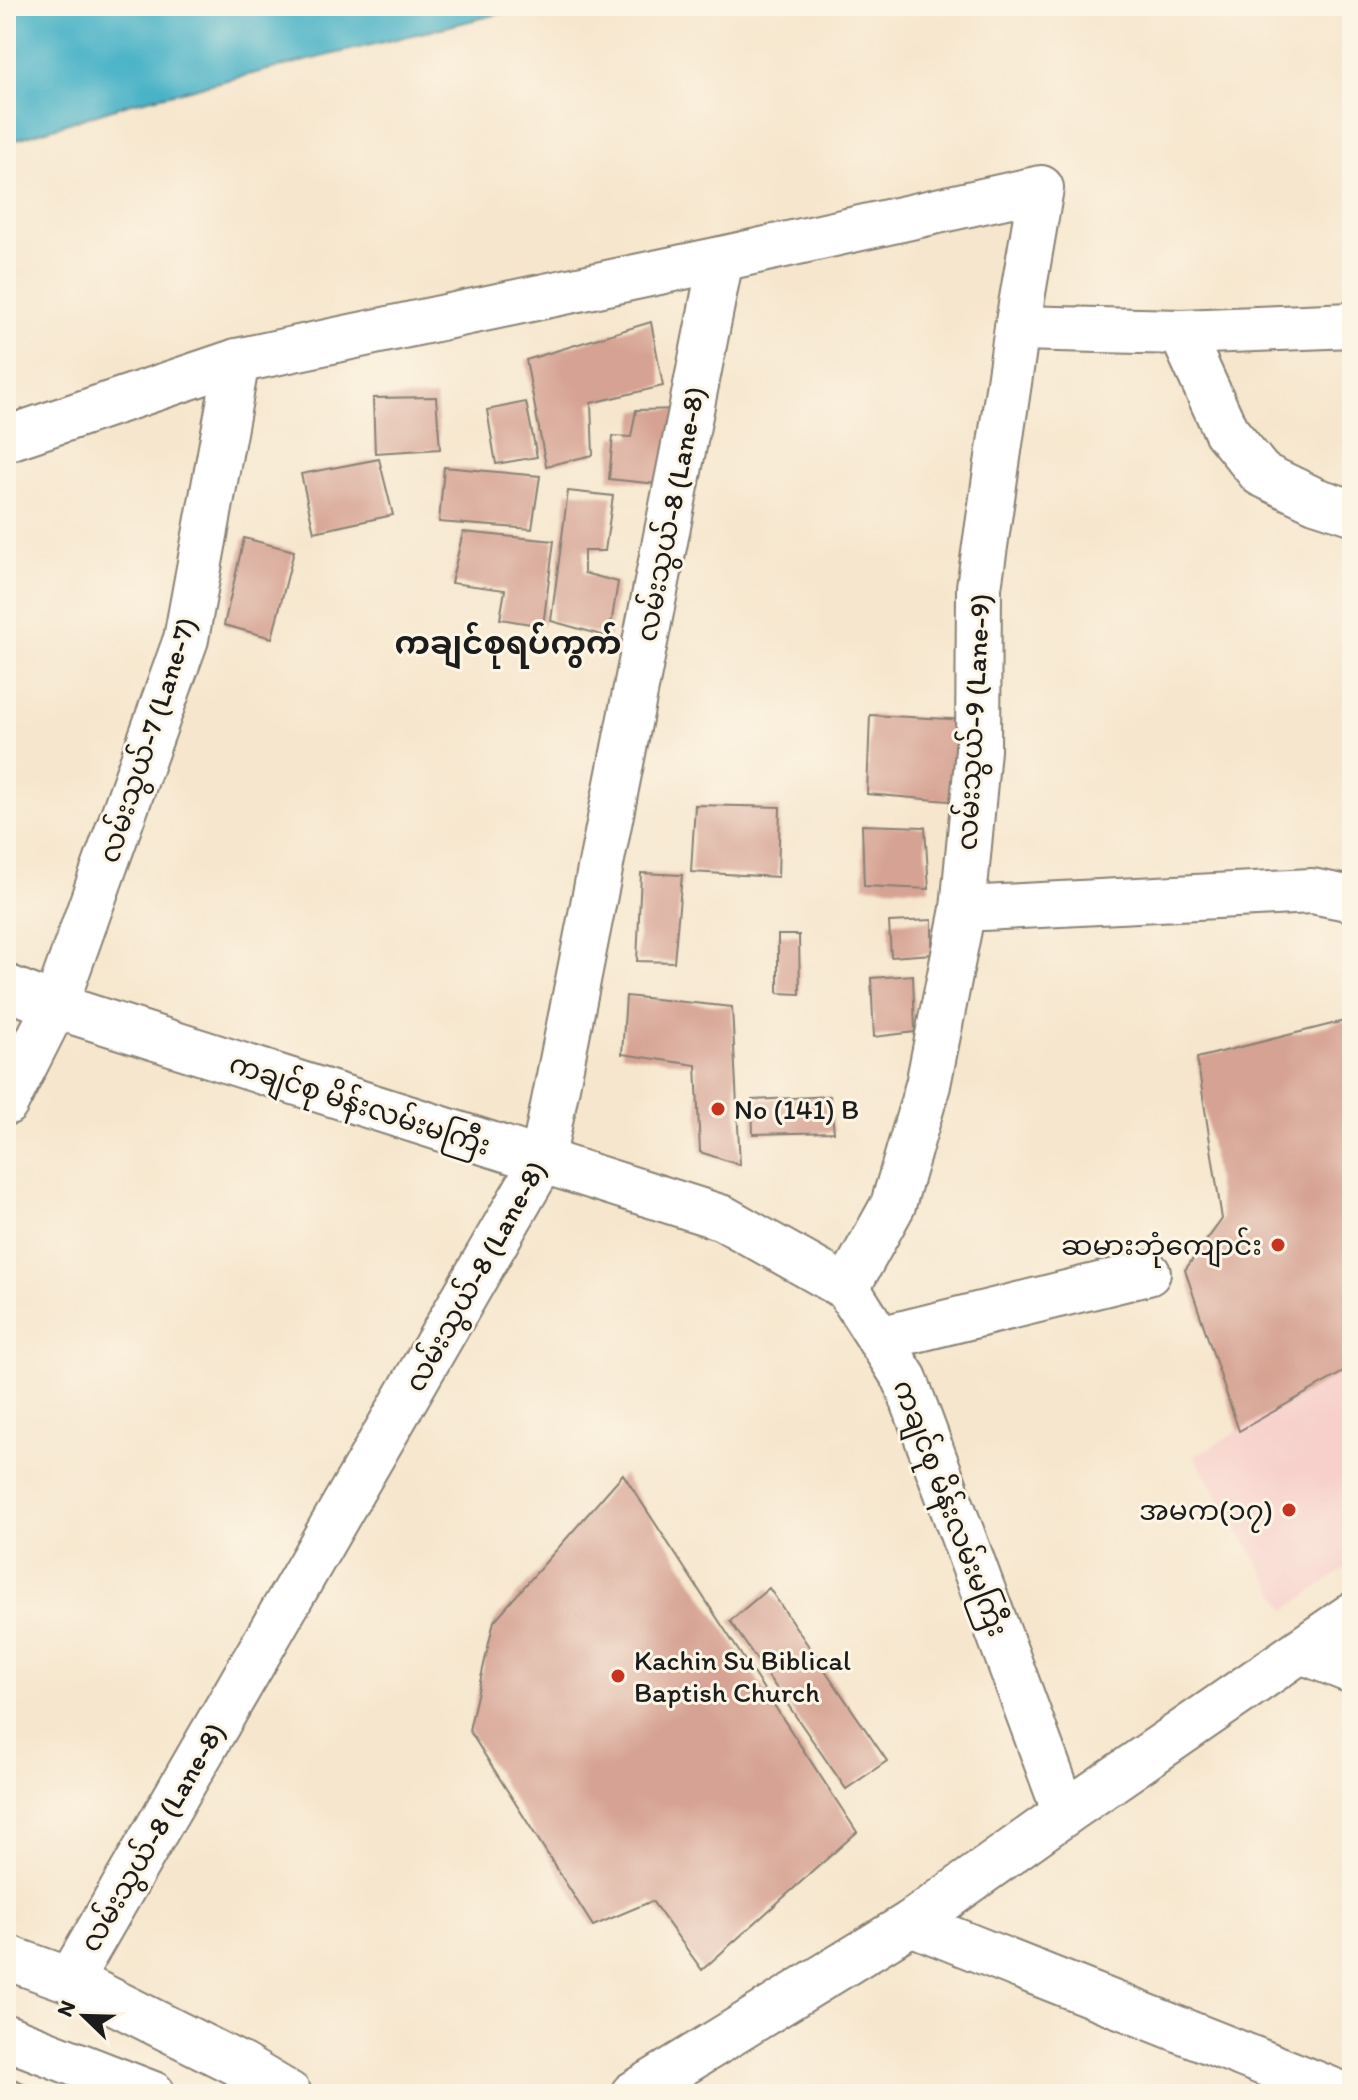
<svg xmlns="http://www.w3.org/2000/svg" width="1358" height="2100" font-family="Itim,'Noto Sans Myanmar',sans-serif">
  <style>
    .built { fill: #f7d0cc }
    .water { fill: #49b2c7; stroke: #326772; stroke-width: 2 }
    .building { fill: #d6a293 }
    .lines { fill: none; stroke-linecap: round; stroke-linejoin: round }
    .minor-casing { stroke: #898174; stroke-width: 48 }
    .minor { stroke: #fff; stroke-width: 44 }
    .poi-dot { fill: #c8321e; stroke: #fcf5e5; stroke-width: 3 }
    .labels { text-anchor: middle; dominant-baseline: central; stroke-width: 6; stroke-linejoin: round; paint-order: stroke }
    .street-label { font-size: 28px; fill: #1c1c1c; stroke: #fcf5e5 }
    .poi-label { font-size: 28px; fill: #1c1c1c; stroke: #fcf5e5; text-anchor: start }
    .quarter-label { font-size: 32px; font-weight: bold; fill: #1c1c1c; stroke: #fcf5e5 }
  </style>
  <rect width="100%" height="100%" fill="#fcf5e5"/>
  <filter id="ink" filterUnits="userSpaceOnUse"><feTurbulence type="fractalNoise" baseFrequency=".0125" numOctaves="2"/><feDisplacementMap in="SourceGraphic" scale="16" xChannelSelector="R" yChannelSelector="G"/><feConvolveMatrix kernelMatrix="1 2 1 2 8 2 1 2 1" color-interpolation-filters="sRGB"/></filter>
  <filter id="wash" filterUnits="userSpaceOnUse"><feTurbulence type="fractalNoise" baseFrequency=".006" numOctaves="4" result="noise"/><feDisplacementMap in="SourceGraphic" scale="32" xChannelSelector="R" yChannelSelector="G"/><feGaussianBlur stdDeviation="1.8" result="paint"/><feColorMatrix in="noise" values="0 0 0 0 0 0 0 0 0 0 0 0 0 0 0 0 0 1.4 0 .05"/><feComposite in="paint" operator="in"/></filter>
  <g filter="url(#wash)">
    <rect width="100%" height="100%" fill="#f6e6cd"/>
    <polygon class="built" points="1352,1367 1352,1563 1286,1610 1194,1456"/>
    <polygon class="water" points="6,6 532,6 128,104 6,143"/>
    <g id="blocks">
      <g class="building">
        <polygon points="651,322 663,386 591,403 593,455 546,466 526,360"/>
        <polygon points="436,397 440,449 375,453 373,398"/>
        <polygon points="526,402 537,457 496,464 487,410"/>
        <polygon points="683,409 667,485 609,479 613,436 631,437 636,410"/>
        <polygon points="379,459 393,515 314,532 301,474"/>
        <polygon points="444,467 540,476 532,529 439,522"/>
        <polygon points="568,491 613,496 605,551 584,551 584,573 618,582 609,637 551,621"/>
        <polygon points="463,532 554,541 543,626 500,619 505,590 451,583"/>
        <polygon points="244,538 294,551 272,638 224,625"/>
        <polygon points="870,715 968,720 960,802 867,794"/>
        <polygon points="695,805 780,807 778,877 691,872"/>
        <polygon points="862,825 925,827 929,889 864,886"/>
        <polygon points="641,873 682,875 674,962 637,961"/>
        <polygon points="932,920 932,954 891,957 889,922"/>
        <polygon points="778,935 799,935 800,994 778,993"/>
        <polygon points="913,975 915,1032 874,1037 871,978"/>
        <polygon points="626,996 732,1007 740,1165 700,1152 696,1065 622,1054"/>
        <polygon points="1352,1019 1352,1367 1239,1431 1185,1270 1222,1219 1197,1058"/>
        <polygon points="830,1096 834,1132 753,1134 752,1100"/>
        <polygon points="623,1474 857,1832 702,1970 652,1901 593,1926 469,1730 494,1621"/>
        <polygon points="769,1588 887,1761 846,1789 730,1621"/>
        <polygon points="6,2076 51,2094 6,2094"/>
      </g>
    </g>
  </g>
  <g filter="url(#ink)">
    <use href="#blocks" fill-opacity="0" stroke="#898174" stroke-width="2"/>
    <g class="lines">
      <g class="minor-casing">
        <g id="minor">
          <polyline points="1017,328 1181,332 1352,325"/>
          <polyline points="1181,332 1226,431 1261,474 1315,500 1352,512"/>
          <polyline points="6,439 237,361 721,259 1041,188 1017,328 979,587 978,750 963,909 928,1085 893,1205 847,1288"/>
          <polyline points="963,909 1312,891 1352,899"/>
          <polyline points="6,987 55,1006 723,1218 847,1288 905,1379 1065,1813"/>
          <polyline points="6,1103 55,1006 186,639 237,361"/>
          <polyline points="879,1339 1148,1273"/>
          <polyline points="1301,1651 1352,1671"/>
          <polyline points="911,1923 1342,2094"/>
          <polyline points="6,1957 70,1980 242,2066 289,2094"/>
          <polyline points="70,1980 542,1162 721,259"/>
          <polyline points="6,2037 153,2094"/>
          <polyline points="633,2094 911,1923 1065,1813 1352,1615"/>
        </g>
      </g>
      <use href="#minor" class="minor"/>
    </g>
  </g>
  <g class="poi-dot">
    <circle cx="718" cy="1109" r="8"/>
    <circle cx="1278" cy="1245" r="8"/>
    <circle cx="1289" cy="1510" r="8"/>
    <circle cx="618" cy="1676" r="8"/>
  </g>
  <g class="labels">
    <g class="street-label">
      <text transform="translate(670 514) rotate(-79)">လမ်းသွယ်-8 (Lane-8)</text>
      <text transform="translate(973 722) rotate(-87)">လမ်းသွယ်-9 (Lane-9)</text>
      <text transform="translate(147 740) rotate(-72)">လမ်းသွယ်-7 (Lane-7)</text>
      <text transform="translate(360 1104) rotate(18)">ကချင်စု မိန်းလမ်းမကြီး</text>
      <text transform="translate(475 1276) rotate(-61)">လမ်းသွယ်-8 (Lane-8)</text>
      <text transform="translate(951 1508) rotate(69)">ကချင်စု မိန်းလမ်းမကြီး</text>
      <text transform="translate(152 1837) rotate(-60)">လမ်းသွယ်-8 (Lane-8)</text>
    </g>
    <g class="poi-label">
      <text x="734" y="1109">No (141) B</text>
      <text x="1262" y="1245" text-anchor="end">ဆမားဘုံကျောင်း</text>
      <text x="1273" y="1510" text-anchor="end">အမက(၁၇)</text>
      <text x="634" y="1660">Kachin Su Biblical<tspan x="634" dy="32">Baptish Church</tspan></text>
    </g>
    <g class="quarter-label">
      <text x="508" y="643">ကချင်စုရပ်ကွက်</text>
    </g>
  </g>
  <rect width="1358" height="2100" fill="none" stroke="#fcf5e5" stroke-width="32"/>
  <g transform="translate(84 2016) rotate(293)" stroke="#fcf5e5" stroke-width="6" paint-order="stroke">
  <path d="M0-6L14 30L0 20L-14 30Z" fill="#1c1c1c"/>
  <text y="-12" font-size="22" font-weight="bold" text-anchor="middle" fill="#1c1c1c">N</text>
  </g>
</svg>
